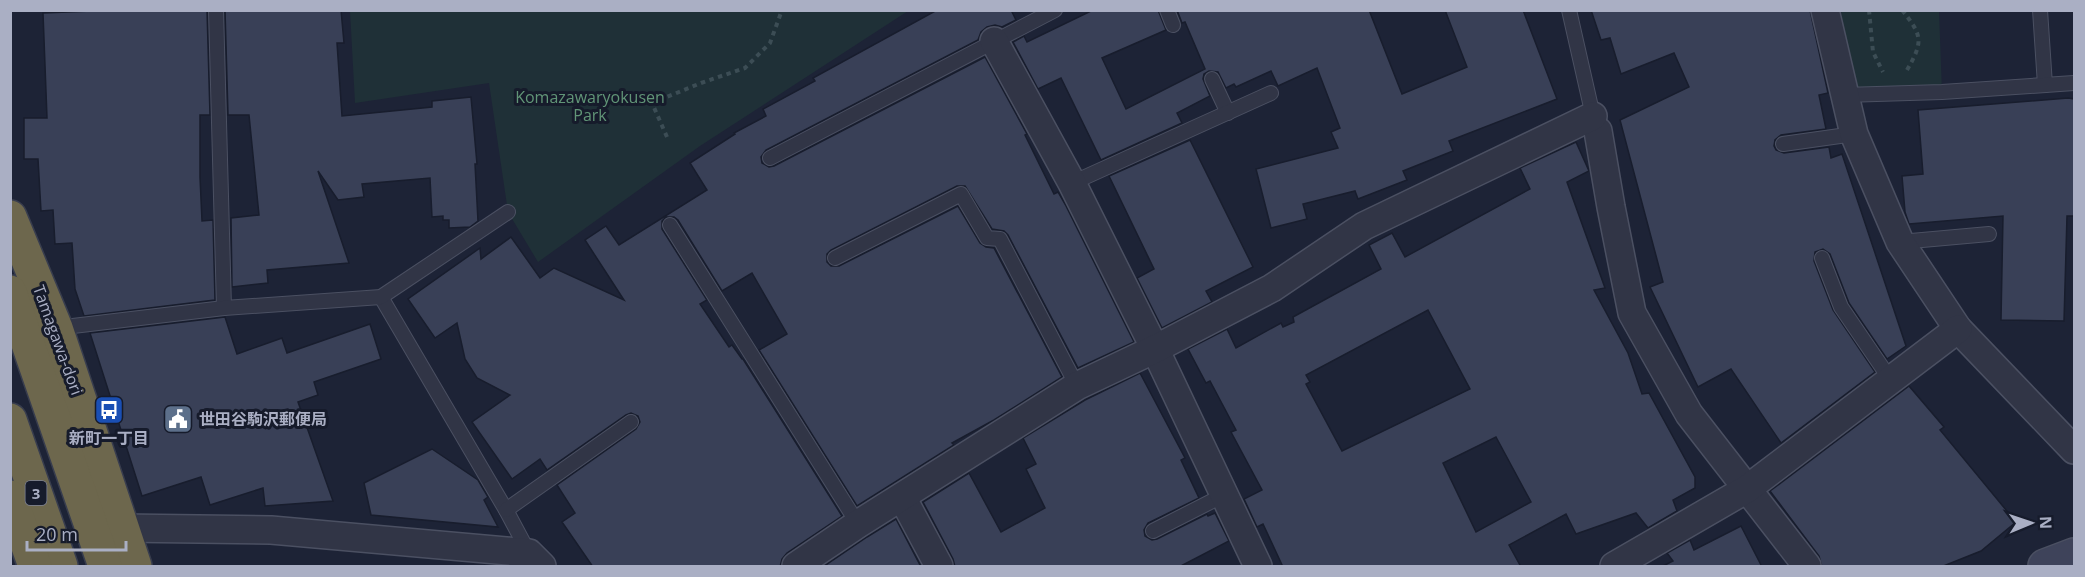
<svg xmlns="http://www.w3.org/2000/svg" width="2085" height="577" font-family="'Open Sans','Noto Sans JP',sans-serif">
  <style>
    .green { fill: #1f3037 }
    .building { fill: #394057; stroke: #181d2d; stroke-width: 1.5; fill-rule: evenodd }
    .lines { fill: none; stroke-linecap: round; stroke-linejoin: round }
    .lane-casing { stroke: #4b5062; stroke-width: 16 }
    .street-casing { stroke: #4b5062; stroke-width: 30 }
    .secondary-casing { stroke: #4b5062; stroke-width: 36 }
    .highway-casing { stroke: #383d4e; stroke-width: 36 }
    .path { stroke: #3c4d55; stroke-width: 4; stroke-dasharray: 4.5 4.5; stroke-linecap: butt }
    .lane { stroke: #313546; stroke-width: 14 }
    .street { stroke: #313546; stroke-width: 27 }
    .secondary { stroke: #3e435a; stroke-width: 33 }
    .highway { stroke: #6d674d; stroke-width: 33 }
    .labels { text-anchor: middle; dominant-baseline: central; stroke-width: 6; stroke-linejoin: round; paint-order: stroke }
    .shield { fill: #161b2b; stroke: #7e8396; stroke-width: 1.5 }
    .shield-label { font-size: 15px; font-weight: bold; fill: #aaafc4 }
    .park-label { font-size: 16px; fill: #619577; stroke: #161b2b }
    .street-label { font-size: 16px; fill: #aaafc4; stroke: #161b2b }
    .poi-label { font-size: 16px; font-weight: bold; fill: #aaafc4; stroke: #161b2b; text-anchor: start }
  </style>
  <rect width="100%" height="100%" fill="#1d2336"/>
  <g class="green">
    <polygon points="350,11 908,11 700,146 538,262 508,212 489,83 355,103"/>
    <polygon points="1841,11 1939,11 1942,92 1851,88"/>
  </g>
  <g class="building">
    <polygon points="117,10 207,10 210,115 200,115 200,177 202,221 213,220 215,300 84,316 75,289 72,243 55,244 53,210 41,211 38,159 24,159 24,118 47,118 43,13"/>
    <polygon points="225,10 341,10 344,43 337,43 342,116 432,107 432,101 471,97 477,164 475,164 478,221 470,227 449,228 449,220 443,220 443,216 432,217 430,178 362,184 364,197 338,200 318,171 349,263 267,270 268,283 232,287 231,218 259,215 249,115 228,115"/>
    <polygon points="937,10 1011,10 1016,20 1002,27 995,25 987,27 981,32 978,40 766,150 761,157 762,163 769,167 774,166 985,57 1027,134 1025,135 1054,194 1058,192 1066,206 1134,342 1078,368 1008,235 1004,231 992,229 965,186 957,186 831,250 827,254 827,262 831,266 839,266 958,206 980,243 986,247 994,248 1062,377 994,420 952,443 954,445 857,506 759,350 787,334 752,273 722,291 678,220 674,217 666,217 662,221 662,229 707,300 700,304 729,347 732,345 742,359 743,359 842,516 787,553 782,559 780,567 593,567 562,522 575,513 557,485 636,429 640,422 638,416 631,413 626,415 547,470 540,459 512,479 472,422 510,395 477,378 465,359 457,323 435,338 408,299 480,248 481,259 511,237 540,278 554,268 624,300 585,240 606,226 619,245 707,190 690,163 735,134 734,133 766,116 763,109 815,81 813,78"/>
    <polygon points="1093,10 1158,10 1166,30 1102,58 1126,109 1205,69 1185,22 1182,23 1177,10 1369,10 1402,94 1467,67 1445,10 1523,10 1557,99 1449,141 1453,151 1403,171 1407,180 1358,199 1355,191 1303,204 1307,219 1271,228 1256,169 1338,148 1331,132 1340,128 1317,68 1278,86 1271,71 1236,87 1234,84 1226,88 1218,72 1209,71 1204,74 1203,79 1210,96 1177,113 1182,123 1101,160 1061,78 1038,89 1013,42 1024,36 1027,42"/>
    <polygon points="1591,10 1810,10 1828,93 1819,95 1826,129 1781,135 1775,140 1774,146 1776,150 1784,153 1829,147 1831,158 1842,154 1906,346 1887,359 1849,303 1830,254 1823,249 1815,252 1814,261 1833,310 1875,372 1781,443 1731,369 1698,387 1650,287 1663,282 1620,120 1689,87 1674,53 1621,74 1610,38 1601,40"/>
    <polygon points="2068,98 2074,99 2074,216 2067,216 2064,321 2001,320 2003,216 1909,224 1905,212 1902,176 1923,174 1918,110"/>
    <polygon points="1190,140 1253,267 1206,291 1212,302 1162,328 1137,278 1154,269 1109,176"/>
    <path d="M1576 142 1589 171 1567 182 1605 288 1594 290 1628 353 1642 394 1649 393 1695 477V488L1673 500 1677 511 1648 528 1636 513 1576 534 1566 514 1509 545 1521 567H1283L1263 524 1257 527 1244 499 1262 490 1231 432 1236 430 1210 381 1206 383 1188 349 1227 329 1236 348 1281 323 1283 327 1294 322 1293 317 1381 269 1369 245 1392 233 1405 257 1530 189 1520 168ZM1428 310 1470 389 1342 451 1306 384 1310 382 1306 375ZM1496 437 1531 502 1476 532 1443 463Z"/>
    <polygon points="225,317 237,354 282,338 287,353 370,324 381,359 314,382 318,395 298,402 333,501 265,506 263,488 210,505 201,477 142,496 90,333"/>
    <polygon points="1140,373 1185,458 1181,460 1199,498 1148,523 1144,530 1145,536 1152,540 1157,539 1207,514 1208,516 1215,513 1229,541 1179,567 955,567 953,559 923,502 969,473 1001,532 1045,508 1026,469 1036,464 1023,438 1085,400"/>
    <polygon points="1909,386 1944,427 1940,430 2016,522 1981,551 1941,567 1822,567 1819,556 1770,491"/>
    <polygon points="432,449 478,480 488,497 484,500 498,527 371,515 364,483"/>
    <polygon points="896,519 921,567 823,567 867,537"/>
    <polygon points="1741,526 1762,567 1661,567 1673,561 1667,553 1690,540 1694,550"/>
  </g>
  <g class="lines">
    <g class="lane-casing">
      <g id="lane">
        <polyline points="216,10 224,308"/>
        <polyline points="1167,10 1173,25"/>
        <polyline points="1569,10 1593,116"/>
        <polyline points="2040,10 2045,85"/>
        <polyline points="1212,79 1228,113"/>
        <polyline points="1844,95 1942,92 2074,83"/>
        <polyline points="1783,144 1854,134"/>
        <polyline points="770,158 1055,10"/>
        <polyline points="1072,183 1271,93"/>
        <polyline points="670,225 858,524"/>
        <polyline points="1900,242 1989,234"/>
        <polyline points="835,258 961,194 987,238 1000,239 1077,386"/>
        <polyline points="1822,258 1841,307 1890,379"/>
        <polyline points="381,297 506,510 529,553"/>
        <polyline points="56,328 224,308 381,297 508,212"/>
        <polyline points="506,510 631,422"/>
        <polyline points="1153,531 1224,495"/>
      </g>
    </g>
    <g class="street-casing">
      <g id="street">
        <polyline points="1825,10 1854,134 1900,242 1958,329 2074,450"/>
        <polyline points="994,41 1072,183 1155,349 1258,566"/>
        <polyline points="1598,131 1611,207 1632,313 1689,414 1807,566"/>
        <polyline points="902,497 939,566"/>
        <polyline points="121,528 271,530 529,553 542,566"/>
        <polyline points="796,566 858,524 1077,386 1155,349 1272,288 1364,226 1593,116"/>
        <polyline points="1614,566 1747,489 1958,329"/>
      </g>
    </g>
    <g class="secondary-casing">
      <polyline id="secondary" points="2045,566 2074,555"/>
    </g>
    <g class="highway-casing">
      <g id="highway">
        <polyline points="10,217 56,328 135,566"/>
        <polyline points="10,292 105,566"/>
        <polyline points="10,420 61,566"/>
        <polyline points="10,497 35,566"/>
      </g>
    </g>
    <g class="path">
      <polyline points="1869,10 1873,52 1883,72"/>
      <path d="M1902 10C1922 35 1924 41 1907 70"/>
      <polyline points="667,137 652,103 701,83 745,68 770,43 782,10"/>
    </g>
    <use href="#lane" class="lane"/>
    <use href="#street" class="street"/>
    <use href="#secondary" class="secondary"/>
    <use href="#highway" class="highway"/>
  </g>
  <defs>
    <g id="bus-square" transform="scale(1.5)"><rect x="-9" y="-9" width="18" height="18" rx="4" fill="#1a4fb4" stroke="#161b2b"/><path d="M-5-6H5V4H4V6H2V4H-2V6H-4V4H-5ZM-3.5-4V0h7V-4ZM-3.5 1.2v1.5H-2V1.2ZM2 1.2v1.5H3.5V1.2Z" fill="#fff"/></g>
    <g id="civic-square" transform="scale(1.5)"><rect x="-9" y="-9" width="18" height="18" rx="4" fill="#5c6f8a" stroke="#161b2b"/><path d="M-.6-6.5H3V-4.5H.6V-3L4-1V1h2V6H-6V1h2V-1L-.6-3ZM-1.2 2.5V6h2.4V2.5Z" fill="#fff"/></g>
  </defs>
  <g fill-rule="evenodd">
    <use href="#bus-square" x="109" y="410"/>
    <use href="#civic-square" x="178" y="419"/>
  </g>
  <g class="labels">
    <rect class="shield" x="25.5" y="481" width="21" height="24" rx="4.5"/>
    <g class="shield-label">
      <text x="36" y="493">3</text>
    </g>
    <g class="park-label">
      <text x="590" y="97">Komazawaryokusen<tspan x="590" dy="18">Park</tspan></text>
    </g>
    <g class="street-label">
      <text transform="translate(58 340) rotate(70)">Tamagawa-dori</text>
    </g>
    <g class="poi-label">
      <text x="199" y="419">世田谷駒沢郵便局</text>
      <text x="109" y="438" text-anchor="middle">新町一丁目</text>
    </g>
  </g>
  <rect width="2085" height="577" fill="none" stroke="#aaafc4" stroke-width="24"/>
  <g transform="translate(2031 523) rotate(88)" stroke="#161b2b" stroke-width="4.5" paint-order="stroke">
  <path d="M0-4.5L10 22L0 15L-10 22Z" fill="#aaafc4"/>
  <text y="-9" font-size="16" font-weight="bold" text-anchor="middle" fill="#aaafc4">N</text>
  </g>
  <path d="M27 541v9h99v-9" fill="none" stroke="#aaafc4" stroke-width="3"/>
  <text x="36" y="541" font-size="18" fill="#aaafc4" stroke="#161b2b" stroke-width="4.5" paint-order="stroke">20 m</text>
</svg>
